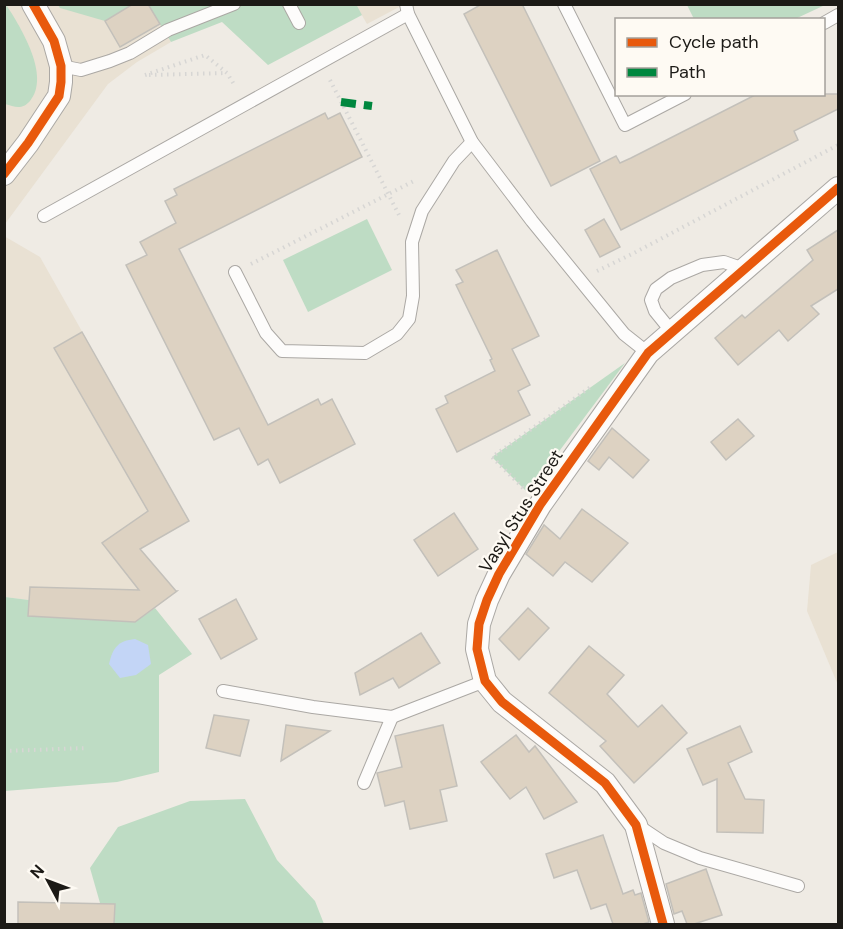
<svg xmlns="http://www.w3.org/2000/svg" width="843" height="929" font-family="'DM Sans',sans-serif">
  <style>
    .built { fill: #e9e1d3 }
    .green { fill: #bedcc4 }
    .water { fill: #c3d5f6 }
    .building { fill: #ddd2c2; stroke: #c3c0ba; stroke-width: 1.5 }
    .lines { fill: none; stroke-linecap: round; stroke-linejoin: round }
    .service-casing { stroke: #aba8a4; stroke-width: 14 }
    .minor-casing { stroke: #aba8a4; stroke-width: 24 }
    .path { stroke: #d7d6d4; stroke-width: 4; stroke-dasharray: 1.5 4.5; stroke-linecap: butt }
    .service { stroke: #fdfcfb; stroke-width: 12 }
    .minor { stroke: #fdfcfb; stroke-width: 22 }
    .quiet { stroke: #00873e; stroke-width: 8; stroke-dasharray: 15 8; stroke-linecap: butt }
    .cycleway-casing { stroke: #fefaf3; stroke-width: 13 }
    .cycleway { stroke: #e8590c; stroke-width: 9 }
    .labels { text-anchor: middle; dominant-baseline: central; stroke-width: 4.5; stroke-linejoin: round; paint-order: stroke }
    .street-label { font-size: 18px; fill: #1c1a16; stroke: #fefaf3 }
  </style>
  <rect width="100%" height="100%" fill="#efebe4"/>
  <g class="built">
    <polygon points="400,4 401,6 367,24 356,5"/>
    <polygon points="5,5 148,5 171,42 137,62 108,84 5,224"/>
    <polygon points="4,236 40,257 189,521 141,549 177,592 135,622 28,616 29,600 5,597"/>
    <polygon points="838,552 838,685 807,611 811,565"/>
  </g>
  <g class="green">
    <polygon points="356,4 362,15 268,65 222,22 171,42 148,5"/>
    <polygon points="58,5 133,5 105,21 60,8"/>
    <polygon points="687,5 825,5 795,19 694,19"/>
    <path d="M7 6C21 28 51 76 30 101 22 110 15 107 5 104L4 7Z"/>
    <polygon points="367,219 392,270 308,312 283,260"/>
    <polygon points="625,363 528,493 492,457"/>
    <polygon points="5,597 29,600 29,616 135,622 155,608 192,654 159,675 159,772 117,782 5,791"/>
    <polygon points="245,799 277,860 315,901 324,924 106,924 90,868 118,827 190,801"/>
  </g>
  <path class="water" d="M135 639 148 645 151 664 136 675 120 678 109 664C113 647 118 641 135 639Z"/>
  <g class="building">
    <polygon points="133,4 148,4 160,24 120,47 105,21"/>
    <polygon points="482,4 522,4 600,161 551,186 464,14"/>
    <polygon points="757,94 838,94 838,109 794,131 798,140 621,230 590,169 616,156 620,163 631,158"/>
    <polygon points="325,113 328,119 340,113 362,157 179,249 268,425 318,399 321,405 332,399 355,444 280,483 268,459 258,465 239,428 214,440 126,265 147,255 140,242 176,223 165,201 177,195 174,189"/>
    <polygon points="604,219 620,247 600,257 585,230"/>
    <polygon points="838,230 838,289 811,306 819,314 788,341 779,330 738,365 715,338 742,315 745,318 813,260 807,250"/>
    <polygon points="497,250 539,336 512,349 530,385 518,391 530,415 457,452 436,409 448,403 445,396 495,371 490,360 492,359 456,285 463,282 456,270"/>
    <polygon points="82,332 189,521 140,549 176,591 177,591 135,622 28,616 30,587 139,590 102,543 148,511 54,348"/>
    <polygon points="738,419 754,436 726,460 711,442"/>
    <polygon points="612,428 649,460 633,478 609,457 599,470 588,461"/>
    <polygon points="582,509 628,543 592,582 565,562 553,576 526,554 544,525 560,539"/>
    <polygon points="454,513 478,549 438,576 414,540"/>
    <polygon points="236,599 257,639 221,659 199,619"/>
    <polygon points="528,608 549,628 519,660 499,639"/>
    <polygon points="421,633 440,663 399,688 393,678 360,695 355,673"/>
    <polygon points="589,646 624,675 607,694 638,727 662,705 687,733 634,783 600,746 606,741 549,693"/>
    <polygon points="214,715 249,720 240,756 206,748"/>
    <polygon points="286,725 330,731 281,761"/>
    <polygon points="443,725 457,786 440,790 447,821 410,829 404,801 385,806 377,773 402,767 395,736"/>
    <polygon points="740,726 752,752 728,763 745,799 764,800 763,833 717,832 717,779 703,785 687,749"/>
    <polygon points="516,735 529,752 535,746 577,802 544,819 526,787 510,799 481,762"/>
    <polygon points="603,835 623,894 633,890 635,895 641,893 649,922 643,924 613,924 606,904 591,909 577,870 554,878 546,854"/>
    <polygon points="706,869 722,915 694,924 687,924 682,911 674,914 666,884"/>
    <polygon points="18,902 115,904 114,924 18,924"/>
  </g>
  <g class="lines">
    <g class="service-casing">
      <g id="service">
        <polyline points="289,4 299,23"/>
        <polyline points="406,4 408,14 472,142 532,221 624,334 648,353"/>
        <polyline points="564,4 625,125 685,94"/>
        <polyline points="824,23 838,15"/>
        <polyline points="61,66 81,70 110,61 130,53 168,30 234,4"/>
        <polyline points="44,216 408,14"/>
        <polyline points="235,272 266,333 282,351 365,353 397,334 409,319 413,296 412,242 422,211 454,161 472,142"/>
        <polyline points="672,332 655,311 651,300 656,289 671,278 702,265 724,262 744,269"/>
        <polyline points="223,691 313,707 392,717 485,681"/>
        <polyline points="364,783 392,717"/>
        <polyline points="637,825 664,843 700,858 798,886"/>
      </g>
    </g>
    <g class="minor-casing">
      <g id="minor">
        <polyline points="4,174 28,143 59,96 61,82 61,66 54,41 33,4"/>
        <polyline points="663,924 636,825 605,783 502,702 485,681 477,649 479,624 487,600 499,574 540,505 648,353 838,188"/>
      </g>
    </g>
    <g class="path">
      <polyline points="145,75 205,55 227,73 235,86"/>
      <polyline points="149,75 226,73"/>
      <polyline points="330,80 399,215"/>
      <polyline points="251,264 416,180"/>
      <polyline points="597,271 634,253 838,145"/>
      <polyline points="523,488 492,457 592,386"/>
      <polyline points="4,751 87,748"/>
    </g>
    <use href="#service" class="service"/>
    <use href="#minor" class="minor"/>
    <polyline class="quiet" points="341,102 372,106"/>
    <g class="cycleway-casing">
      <g id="cycleway">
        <polyline points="4,174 28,143 59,96 61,82 61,66 54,41 33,4"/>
        <polyline points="663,924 636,825 605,783 502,702 485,681 477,649 479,624 487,600 499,574 540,505 648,353 838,188"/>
      </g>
    </g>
    <use href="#cycleway" class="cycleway"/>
  </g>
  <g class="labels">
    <g class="street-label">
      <text transform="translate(521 511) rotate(-58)">Vasyl Stus Street</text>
    </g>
  </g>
  <rect width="843" height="929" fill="none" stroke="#1c1a16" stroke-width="12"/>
  <rect x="615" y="18" width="210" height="78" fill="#fefaf3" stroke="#a4a09b" stroke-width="1.5"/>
  <rect x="627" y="38" width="30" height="9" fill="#e8590c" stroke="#a4a09b" stroke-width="1.5"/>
  <text x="669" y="48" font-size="18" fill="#1c1a16">Cycle path</text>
  <rect x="627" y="68" width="30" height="9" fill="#00873e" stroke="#a4a09b" stroke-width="1.5"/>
  <text x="669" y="78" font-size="18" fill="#1c1a16">Path</text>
  <g transform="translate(48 881) rotate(311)" stroke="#fefaf3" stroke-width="4.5" paint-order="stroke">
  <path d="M0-4.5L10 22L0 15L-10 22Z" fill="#1c1a16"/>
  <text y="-9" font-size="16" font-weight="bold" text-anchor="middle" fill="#1c1a16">N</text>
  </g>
</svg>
